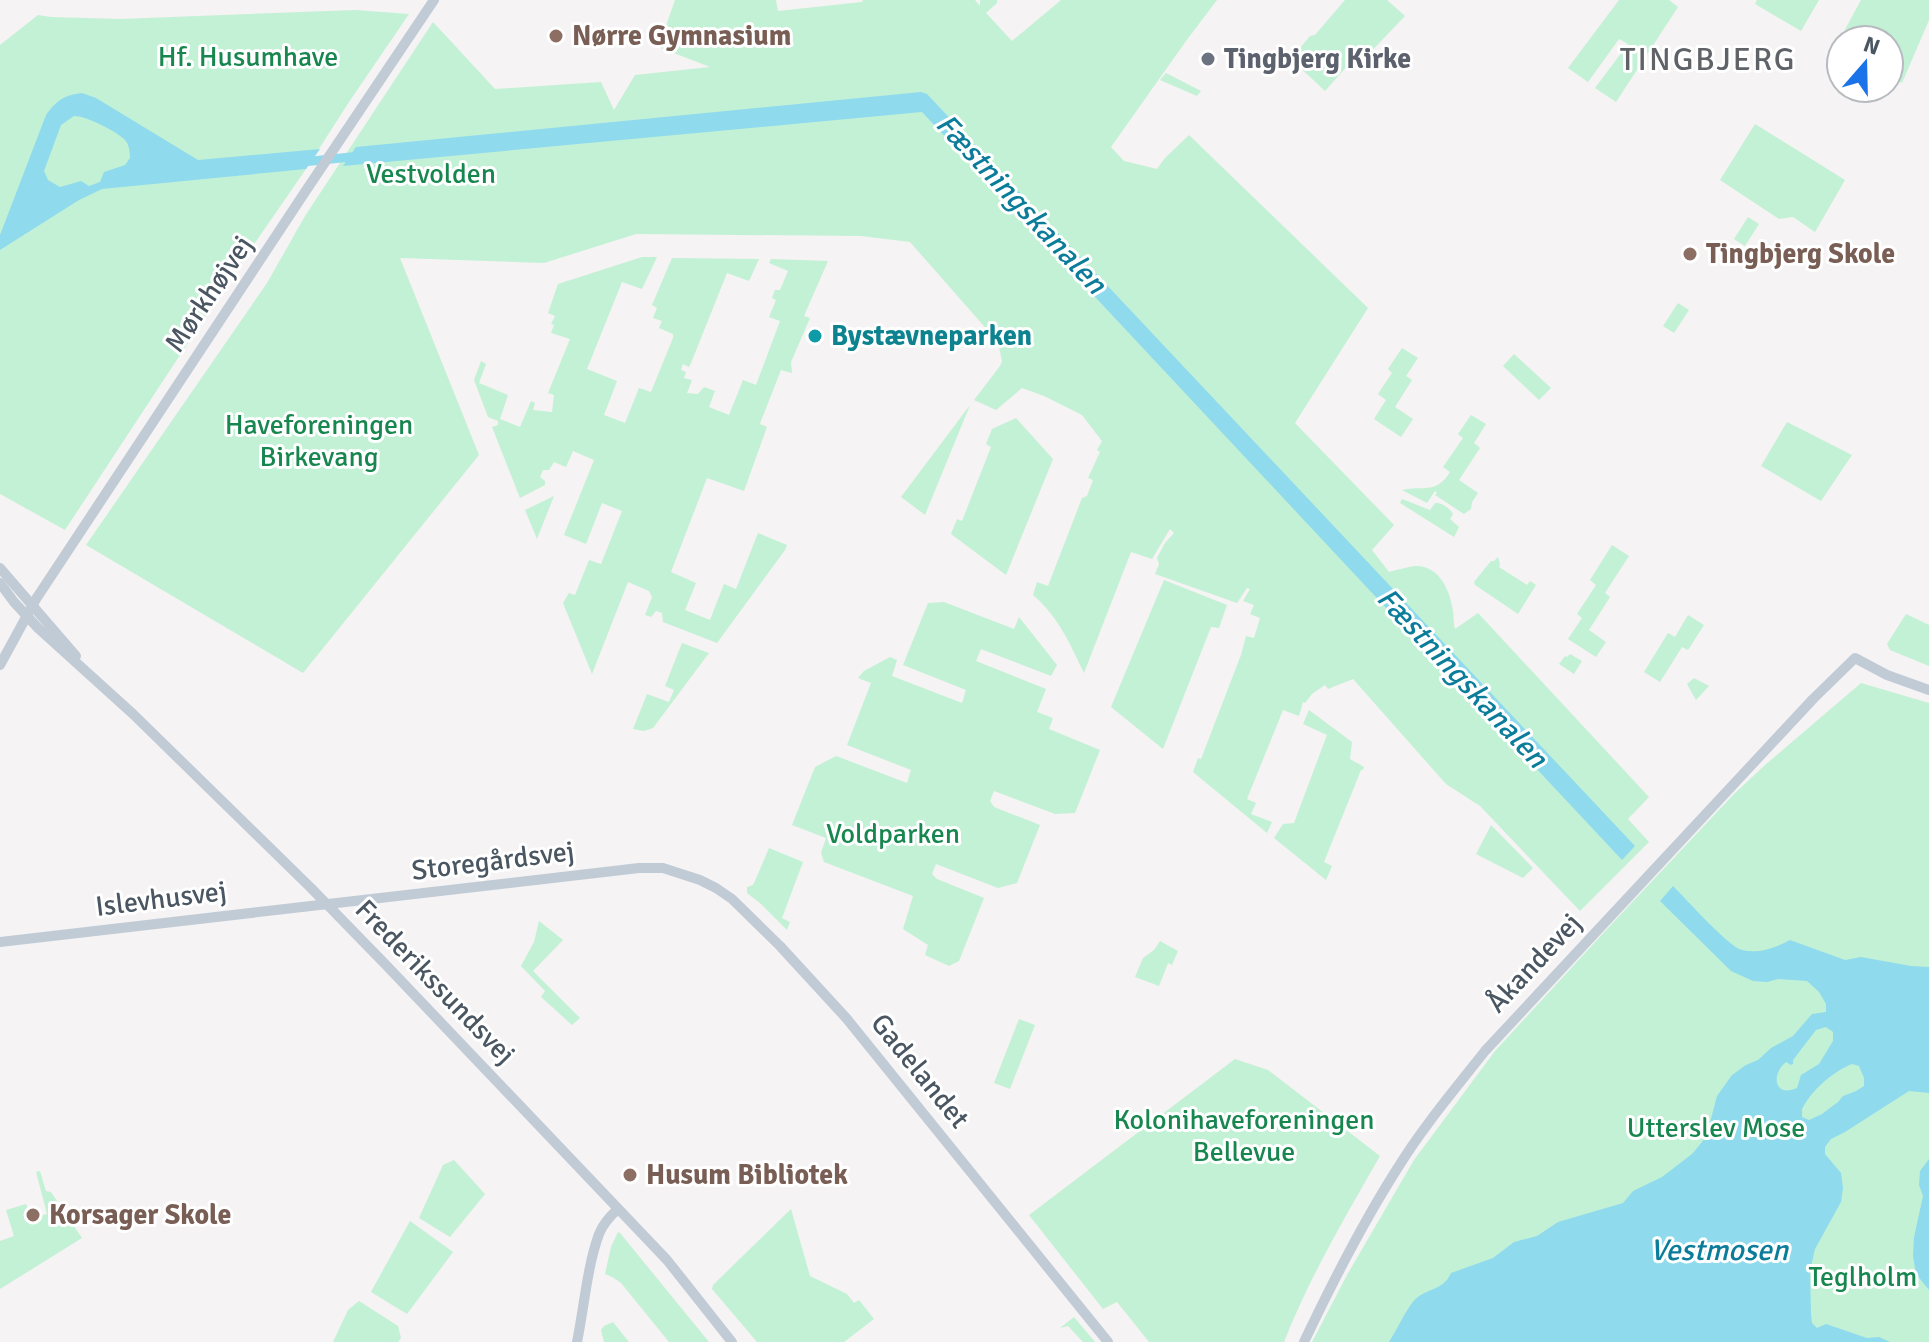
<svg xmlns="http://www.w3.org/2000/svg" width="1929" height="1342" font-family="Signika,sans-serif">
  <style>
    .green { fill: #c3f1d5 }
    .water { fill: #90daee; fill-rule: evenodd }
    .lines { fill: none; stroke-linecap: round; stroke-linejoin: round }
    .canal { stroke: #90daee; stroke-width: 9 }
    .secondary { stroke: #c1cbd6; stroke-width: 10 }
    .education-dot { fill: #8d6e63; stroke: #fff; stroke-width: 3 }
    .worship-dot { fill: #6b7280; stroke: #fff; stroke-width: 3 }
    .culture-dot { fill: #0f9aa8; stroke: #fff; stroke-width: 3 }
    .labels { text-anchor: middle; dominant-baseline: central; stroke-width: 6; stroke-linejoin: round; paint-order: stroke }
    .education-label { font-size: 28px; font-weight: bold; fill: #785e54; stroke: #fff; text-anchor: start }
    .park-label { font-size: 28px; fill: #17864f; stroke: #fff }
    .worship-label { font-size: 28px; font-weight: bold; fill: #5b616d; stroke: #fff; text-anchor: start }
    .street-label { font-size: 28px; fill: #4a5661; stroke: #fff }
    .culture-label { font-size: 28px; font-weight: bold; fill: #0d838f; stroke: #fff; text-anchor: start }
    .water-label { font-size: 30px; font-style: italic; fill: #0c7c9b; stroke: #fff }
    .quarter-label { font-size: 32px; letter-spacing: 2px; fill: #5f6368; stroke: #fff }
  </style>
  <rect width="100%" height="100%" fill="#f5f3f3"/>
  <g class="green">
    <path d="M675 0H776L778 11 862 2 863 0H975L980 6V0H997V3L986 13 1012 41 1061 0H1217L1186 41 1111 147 1124 161 1157 169 1165 158 1189 135 1368 308 1295 423 1394 525 1372 550 1389 572C1397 570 1407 567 1415 566 1439 565 1450 590 1453 611 1454 617 1453 623 1455 629L1478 613 1649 797 1628 819 1649 842 1580 911 1480 806 1446 784 1353 679 1328 689 1325 685 1312 694 1305 703 1303 702 1299 716 1283 710 1247 799 1256 803 1251 814 1272 822 1267 833 1193 772 1198 758 1201 759 1241 655 1246 636 1254 638 1260 618 1250 614 1254 605 1243 601 1250 589 1247 588 1237 603 1155 574 1159 564 1157 558 1165 543 1174 533 1170 529 1152 559 1131 552 1084 673C1070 644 1058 616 1033 595L1037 582 1048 586 1082 498 1087 496 1093 480 1088 478 1100 452 1097 450 1102 441 1082 415 1044 396 1022 388 996 410 974 400 1000 366 1002 361 998 342 910 242 861 236 636 234 544 263 400 258 479 455 303 673 86 545 267 283 305 216 433 22 495 89 601 82 614 110 635 75 710 67 648 43 654 30 662 37Z"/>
    <polygon points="1345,0 1387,0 1405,16 1362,61 1356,56 1325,91 1291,59 1310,36 1315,35"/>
    <polygon points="1619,0 1669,0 1678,7 1616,102 1595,88 1628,44 1619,39 1588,82 1568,68"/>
    <polygon points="1757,0 1819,0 1801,31 1755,4"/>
    <polygon points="1861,0 1929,0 1929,20 1902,83 1889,77 1889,40 1841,40 1841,53 1834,50"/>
    <polygon points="355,10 409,14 349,102 306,169 228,282 65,530 0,494 0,45 38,15 51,17 120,19"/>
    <polygon points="1166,73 1201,91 1197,96 1160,80"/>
    <polygon points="1755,124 1845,180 1815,232 1793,217 1779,219 1720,180"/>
    <polygon points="1748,217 1759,224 1745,246 1734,239"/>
    <polygon points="642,257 657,257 642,289 622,282 587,369 617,381 604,415 625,423 639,388 651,392 673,338 673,334 659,328 662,321 653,318 657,308 652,305 672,258 759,259 749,281 727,273 691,363 689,367 683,364 681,370 686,372 684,378 692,380 687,393 698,394 704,387 715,391 709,407 729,415 743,380 756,385 780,321 769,317 776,300 772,298 775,290 780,290 788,271 769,263 771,259 828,261 804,316 810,318 791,362 792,373 781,370 761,421 760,424 767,427 744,491 707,478 671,572 696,583 685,610 710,620 724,584 736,589 758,533 787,545 785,550 717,643 663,622 662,613 656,611 651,617 645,615 652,597 649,591 628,582 592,674 563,603 569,593 575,595 589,560 601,564 622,511 602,503 586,544 564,535 594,460 573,451 566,467 554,462 549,470 543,470 540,477 545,481 545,485 520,498 492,427 498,425 498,421 488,417 474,380 481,361 486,364 479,383 508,395 500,419 520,427 531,401 535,403 533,410 552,412 554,395 548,393 570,339 551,333 554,325 551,324 555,316 548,313 558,284"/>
    <polygon points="1678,303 1689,310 1674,333 1663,326"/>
    <polygon points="1402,348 1418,358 1406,376 1412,380 1395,407 1413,419 1401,437 1374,419 1386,400 1378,394 1392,373 1388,369"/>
    <polygon points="1514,354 1551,388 1539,400 1503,366"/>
    <polygon points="970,405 925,515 901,497"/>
    <path d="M1471 415 1486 424 1474 443 1480 448 1459 480 1478 493 1472 502 1471 509 1464 514 1435 495 1437 493 1435 491 1427 503 1402 490C1423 485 1436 495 1450 472L1443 467 1463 438 1458 434Z"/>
    <polygon points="1016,418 1053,459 1006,575 951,534 957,519 962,521 991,447 986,444 992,429"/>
    <polygon points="1787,422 1852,455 1821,501 1761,466"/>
    <polygon points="554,496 537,539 525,510"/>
    <path d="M1402 499 1430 510 1435 503C1441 502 1450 508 1453 514L1450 519 1459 527 1454 537 1400 503Z"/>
    <polygon points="1612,545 1629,556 1605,593 1610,597 1589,630 1606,642 1596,657 1568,639 1582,618 1577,614 1596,585 1590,580"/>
    <polygon points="1498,557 1500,564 1499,567 1527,585 1530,581 1536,585 1518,614 1475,585 1474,582 1491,561 1494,561"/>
    <polygon points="1164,580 1227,605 1219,628 1211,627 1163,749 1111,707"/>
    <polygon points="944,602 1014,629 1019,617 1057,665 1051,676 981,649 976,661 1046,689 1037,712 1053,718 1049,729 1100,750 1075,813 1055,814 994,791 990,801 994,807 1040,825 1017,883 998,888 936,864 932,874 937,879 984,898 959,961 949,966 925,955 928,945 903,929 913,896 824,862 821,853 826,838 792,825 815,767 836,756 907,783 911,770 847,745 871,683 858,678 864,671 890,657 897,660 892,676 962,703 966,690 903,665 928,603"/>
    <polygon points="1906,614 1929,625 1929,666 1890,650 1887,644"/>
    <polygon points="1688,615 1704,625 1688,650 1682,647 1660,682 1644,672 1668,633 1675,637"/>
    <polygon points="682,643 709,653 653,728 644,731 633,729 647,694 669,702 674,690 665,686"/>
    <polygon points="1570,654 1582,661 1574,674 1559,664 1565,656 1567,657"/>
    <polygon points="1694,678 1709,686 1696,700 1687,684"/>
    <polygon points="1861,683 1929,703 1929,1342 1312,1342 1347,1275 1414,1160 1495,1051 1608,928 1733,795 1765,765"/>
    <polygon points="1309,710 1352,742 1350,759 1364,767 1363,770 1361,770 1324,862 1332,866 1326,880 1274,838 1283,824 1294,823 1327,735 1303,724"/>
    <polygon points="1491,825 1533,868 1523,878 1476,854"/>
    <polygon points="769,848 803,862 782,918 790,922 787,930 761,904 747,893 747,887 753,885 755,881"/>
    <polygon points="539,921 563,940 533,971 580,1018 572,1025 541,997 545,991 521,966 534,942"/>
    <polygon points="1160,941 1178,951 1172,965 1168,963 1159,986 1135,977 1143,958 1154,950"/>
    <polygon points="1019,1019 1035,1025 1010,1089 994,1083"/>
    <path d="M1235 1059 1268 1070 1380 1156C1345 1217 1310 1276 1284 1342H1149L1117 1302 1103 1309 1029 1215Z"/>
    <polygon points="454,1160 485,1194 450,1237 419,1218 443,1165"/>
    <polygon points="40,1171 46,1191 51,1192 82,1238 0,1289 0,1241 14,1236 6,1210 26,1204 31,1218 47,1214 36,1172"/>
    <polygon points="791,1209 810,1276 847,1294 854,1303 859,1300 874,1319 844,1342 757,1342 712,1289 713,1285"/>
    <polygon points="410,1221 453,1252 407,1314 371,1292"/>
    <polygon points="618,1232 620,1233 709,1342 669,1342 621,1283 614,1278 605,1274 611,1247"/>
    <polygon points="359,1301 398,1326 401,1338 398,1342 333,1342 348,1310"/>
    <polygon points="1074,1317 1095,1342 1083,1342 1068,1326 1060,1328"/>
    <polygon points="613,1322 629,1342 604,1342 601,1330 604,1326"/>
  </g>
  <g class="water">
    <polygon points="921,92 927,94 1635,846 1622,860 922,112 343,166 356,147"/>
    <path d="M82 93 96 98 198 160 320 149 306 169 102 189 79 200 0 250V235L46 115C57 100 64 95 82 93ZM74 116C86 116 114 130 124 139 129 144 130 151 130 158L125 165 104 172 100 182 89 186 81 181 60 187 48 180 44 171 61 125Z"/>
    <path d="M1673 886C1685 898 1729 947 1742 950 1759 954 1775 948 1790 940L1845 960 1861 957 1911 966 1929 967V1093L1909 1091 1845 1132 1831 1139 1825 1147V1154L1841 1173 1843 1188 1841 1202 1815 1249 1810 1271 1811 1314 1812 1323 1817 1328 1826 1324 1867 1338 1879 1337 1890 1342H1389C1397 1330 1403 1315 1412 1303 1424 1287 1442 1293 1451 1273L1493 1258 1514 1242 1537 1236 1558 1222 1623 1203 1633 1191 1662 1177 1692 1154 1702 1142 1708 1130 1717 1096 1732 1075 1746 1065 1758 1060 1771 1048 1793 1036 1812 1014 1826 1012V1004L1819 992 1807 981 1778 979 1767 982 1753 981 1731 971 1660 901ZM1826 1027 1833 1032V1041L1819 1064 1801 1075 1797 1088C1775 1098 1770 1075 1786 1062L1791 1065 1793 1064V1060L1816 1030ZM1852 1064 1859 1066 1864 1078V1086L1856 1091 1843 1096 1838 1102 1822 1114 1809 1120 1802 1117V1109C1812 1090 1832 1072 1852 1064Z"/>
    <polygon points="1929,1159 1929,1290 1916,1274 1913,1256 1914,1237 1923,1196 1919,1185 1920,1171"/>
  </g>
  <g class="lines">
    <polyline class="canal" points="303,162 360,156"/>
    <g class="secondary">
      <polyline points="0,568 76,656"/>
      <polyline points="0,583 14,602 38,628 133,714 311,888 386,965 667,1260 732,1342"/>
      <polyline points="0,665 36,599 305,192 434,0"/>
      <path d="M0 942C213 917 426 893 639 868H663L700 880 716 888 732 899 780 946 847 1019 1108 1342"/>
      <path d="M577 1342C584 1308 587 1267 599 1234 603 1224 610 1216 618 1209"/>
      <path d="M1304 1342C1332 1283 1362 1224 1397 1169 1422 1128 1455 1089 1485 1051L1813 699 1855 658 1887 675 1929 690"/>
    </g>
  </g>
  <g class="education-dot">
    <circle cx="556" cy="36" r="8"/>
    <circle cx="1690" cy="254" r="8"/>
    <circle cx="630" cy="1175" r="8"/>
    <circle cx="33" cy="1215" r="8"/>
  </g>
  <circle class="worship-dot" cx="1208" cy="59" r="8"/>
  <circle class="culture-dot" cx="815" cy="336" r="8"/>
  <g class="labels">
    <g class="education-label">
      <text x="572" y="36">Nørre Gymnasium</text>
      <text x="1706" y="254">Tingbjerg Skole</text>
      <text x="646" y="1175">Husum Bibliotek</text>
      <text x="49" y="1215">Korsager Skole</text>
    </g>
    <g class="park-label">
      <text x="248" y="57">Hf. Husumhave</text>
      <text x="431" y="174">Vestvolden</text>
      <text x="319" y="425">Haveforeningen<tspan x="319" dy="32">Birkevang</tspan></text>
      <text x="893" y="834">Voldparken</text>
      <text x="1244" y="1120">Kolonihaveforeningen<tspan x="1244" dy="32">Bellevue</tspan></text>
      <text x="1716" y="1128">Utterslev Mose</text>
      <text x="1863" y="1277">Teglholm</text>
    </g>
    <g class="worship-label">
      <text x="1224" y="59">Tingbjerg Kirke</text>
    </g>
    <g class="street-label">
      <text transform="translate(209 294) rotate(-56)">Mørkhøjvej</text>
      <text transform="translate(493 861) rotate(-7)">Storegårdsvej</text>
      <text transform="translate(161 899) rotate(-7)">Islevhusvej</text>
      <text transform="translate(1534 963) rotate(-47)">Åkandevej</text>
      <text transform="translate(435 982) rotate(46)">Frederikssundsvej</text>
      <text transform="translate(920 1071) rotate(51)">Gadelandet</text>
    </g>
    <g class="culture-label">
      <text x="831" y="336">Bystævneparken</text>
    </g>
    <g class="water-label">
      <text transform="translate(1021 204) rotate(47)">Fæstningskanalen</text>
      <text transform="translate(1462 678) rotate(47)">Fæstningskanalen</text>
      <text x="1719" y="1250">Vestmosen</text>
    </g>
    <g class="quarter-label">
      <text x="1708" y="59">TINGBJERG</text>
    </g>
  </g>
  <g transform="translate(1865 64) rotate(20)"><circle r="38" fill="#ffffff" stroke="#b7bbc0" stroke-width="2"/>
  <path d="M0-6L14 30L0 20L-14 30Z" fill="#1a73e8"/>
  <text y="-12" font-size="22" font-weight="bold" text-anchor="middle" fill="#4a5661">N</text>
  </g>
</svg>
